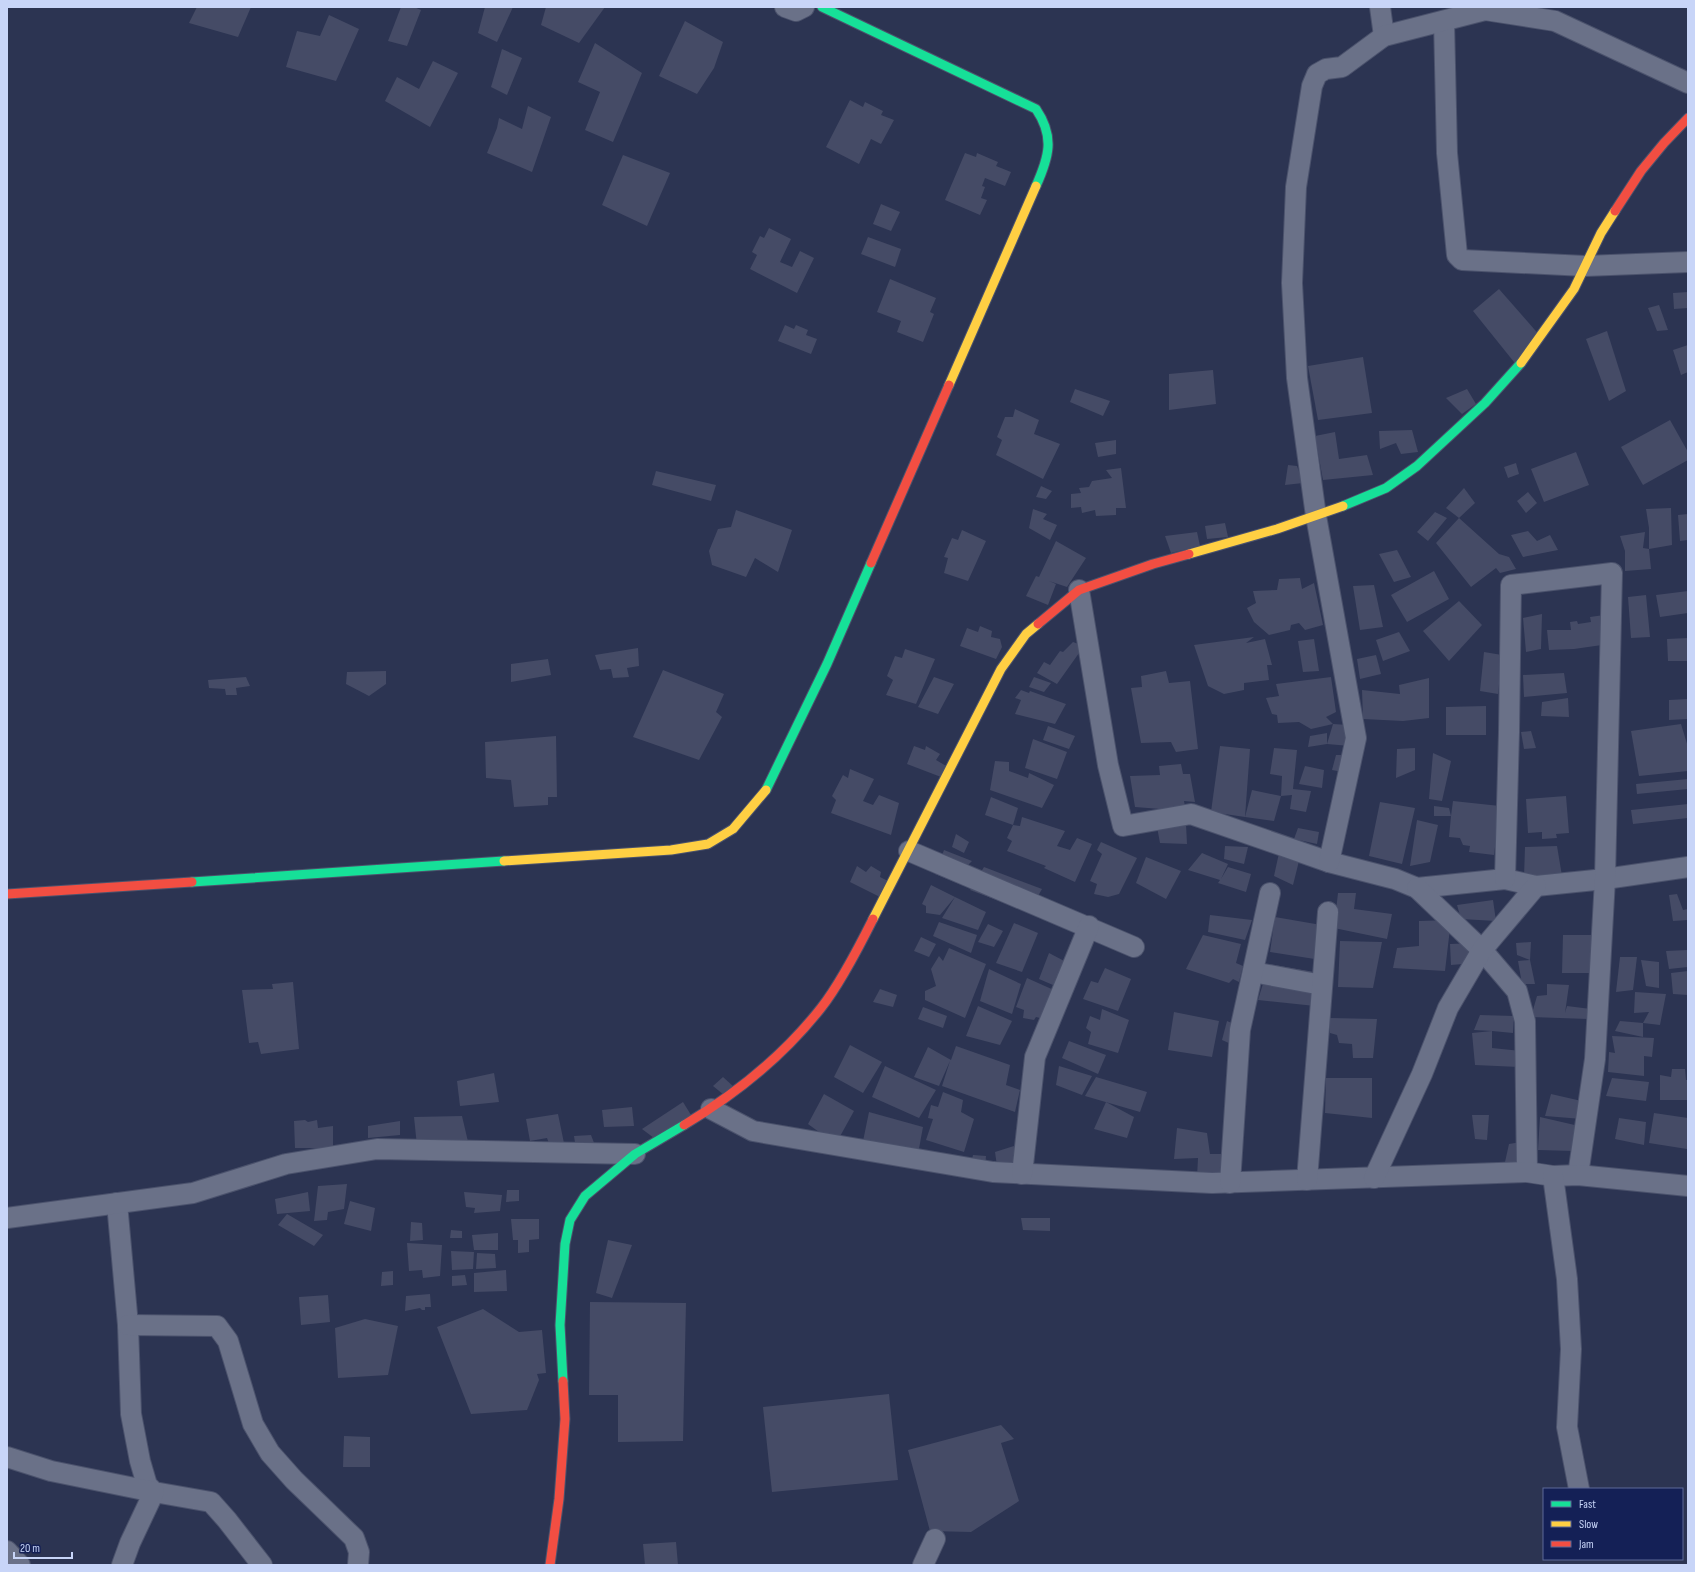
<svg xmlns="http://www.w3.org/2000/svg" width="1695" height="1572" font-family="'Sofia Sans Condensed',sans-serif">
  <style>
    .building { fill: #454b66 }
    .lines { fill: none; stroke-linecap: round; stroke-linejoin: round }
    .street-casing { stroke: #4b526c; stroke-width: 22 }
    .fast-casing { stroke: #4b526c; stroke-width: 11 }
    .slow-casing { stroke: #4b526c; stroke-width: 11 }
    .jam-casing { stroke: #4b526c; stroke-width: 11 }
    .street { stroke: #6a7188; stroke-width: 20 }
    .fast { stroke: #16e098; stroke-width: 9 }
    .slow { stroke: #ffcf43; stroke-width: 9 }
    .jam { stroke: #f24e42; stroke-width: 9 }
  </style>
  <rect width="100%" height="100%" fill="#2c3452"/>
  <g class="building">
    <polygon points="197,7 251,7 238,37 189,23"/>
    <polygon points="401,7 414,7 421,10 407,46 388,41"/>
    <polygon points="485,7 513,7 497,42 478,33"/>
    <polygon points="546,7 605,7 579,43 541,25"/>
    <polygon points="329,15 359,29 336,81 286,67 297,31 320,36"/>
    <polygon points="685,21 723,42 714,68 697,94 659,76"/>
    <polygon points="595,43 642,73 613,142 585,130 600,92 578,82"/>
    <polygon points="502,49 522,58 507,95 491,87"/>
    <polygon points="433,61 458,73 430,127 385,101 397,77 419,89"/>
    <polygon points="850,100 863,107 865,102 883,111 881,115 894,120 881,144 871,139 859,164 826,147"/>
    <polygon points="528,106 551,117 532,172 487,153 497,128 499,118 522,129"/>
    <polygon points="965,153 976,157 977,153 998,162 996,166 1011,172 1005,186 985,178 982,186 985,187 981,198 987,200 980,215 945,200"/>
    <polygon points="623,155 670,173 647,226 602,205"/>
    <polygon points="881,204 900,212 891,231 873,224"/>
    <polygon points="769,228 791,239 780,262 792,267 800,251 814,258 797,293 750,269 757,255 752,252 760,236 764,238"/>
    <polygon points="868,237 901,249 895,267 861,254"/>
    <polygon points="890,279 936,298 930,312 934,314 923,342 897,332 901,321 877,312"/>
    <polygon points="1499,289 1541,337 1518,367 1473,311"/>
    <polygon points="1688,292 1688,308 1674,309 1673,293"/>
    <polygon points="1659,305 1668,330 1657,331 1648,308"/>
    <polygon points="785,325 794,329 796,325 808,330 806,335 817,339 811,354 778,341"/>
    <polygon points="1607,331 1626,391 1609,401 1586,339"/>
    <polygon points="1688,345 1688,372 1681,375 1673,350"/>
    <polygon points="1363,357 1372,413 1318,420 1308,366"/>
    <polygon points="1213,370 1216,404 1169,410 1169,374"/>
    <polygon points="1075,389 1110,401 1103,416 1070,402"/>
    <polygon points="1467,389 1476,404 1462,414 1446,398"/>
    <polygon points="1015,409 1039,420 1034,434 1060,444 1043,479 996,455 1002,440 997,437 1005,417 1013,417"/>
    <polygon points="1670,420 1688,452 1688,460 1643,485 1621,447"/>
    <polygon points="1412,430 1418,452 1401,454 1396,443 1380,449 1379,431"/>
    <polygon points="1335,432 1339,459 1367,455 1373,475 1323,480 1315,436"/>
    <polygon points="1116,440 1116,454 1098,457 1095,443"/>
    <polygon points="1576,452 1589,485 1544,502 1531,469"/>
    <polygon points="1516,463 1519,474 1508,478 1504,467"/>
    <polygon points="1288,465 1297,466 1303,483 1285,485"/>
    <polygon points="1121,468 1126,508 1116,508 1116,515 1096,516 1095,510 1082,513 1081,507 1071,508 1071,494 1081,493 1079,488 1089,487 1092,481 1112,478 1106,470"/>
    <polygon points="656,471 716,485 711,501 652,485"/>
    <polygon points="1041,486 1052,491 1046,499 1036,497"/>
    <polygon points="1464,488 1475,503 1459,518 1446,508"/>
    <polygon points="1528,492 1537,503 1526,513 1517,501"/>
    <polygon points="1671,508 1672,545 1649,549 1649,528 1646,509"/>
    <polygon points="1033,509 1047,514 1043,519 1057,525 1050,540 1029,528"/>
    <polygon points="736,510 792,530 778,572 755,558 746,577 712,565 709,551 718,529 731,527"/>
    <polygon points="1435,512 1447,518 1428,541 1417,532"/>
    <polygon points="1688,514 1688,540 1680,541 1678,515"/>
    <polygon points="1459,518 1499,554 1509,557 1516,569 1500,573 1496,568 1471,587 1436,543"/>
    <polygon points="1225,523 1228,537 1207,539 1205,526"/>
    <polygon points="962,530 986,541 968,581 944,573 948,558 944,557 952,538 958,540"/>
    <polygon points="1528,531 1537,541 1550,535 1558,550 1523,557 1511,535"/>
    <polygon points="1197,532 1200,546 1171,553 1165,536"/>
    <polygon points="1645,532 1643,548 1649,549 1651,569 1625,571 1625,551 1620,536"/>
    <polygon points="1056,541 1086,558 1067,587 1049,581 1056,584 1048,605 1026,596 1036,576 1039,577"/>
    <polygon points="1397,550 1411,577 1394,582 1379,554"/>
    <polygon points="1434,571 1449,599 1407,622 1391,595"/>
    <polygon points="1300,578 1302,589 1314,583 1323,625 1305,630 1299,623 1291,625 1290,630 1269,635 1254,622 1247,608 1256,603 1253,591 1277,590 1279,579"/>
    <polygon points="1374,585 1383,627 1360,630 1353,586"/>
    <polygon points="1688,591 1688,613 1660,617 1656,595"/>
    <polygon points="1646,595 1650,637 1631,638 1628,597"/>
    <polygon points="1459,601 1482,625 1449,661 1423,631"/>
    <polygon points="1542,614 1541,649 1526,652 1523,618"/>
    <polygon points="1604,615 1609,644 1574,649 1549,650 1547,630 1571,630 1570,622 1577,621 1578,624 1591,622 1590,617"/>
    <polygon points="980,626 992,631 991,637 1000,639 1002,647 996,659 960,646 967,628 978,632"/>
    <polygon points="1399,632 1410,651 1383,661 1376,640"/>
    <polygon points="1254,637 1246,643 1265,639 1272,665 1267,665 1269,680 1244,683 1244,690 1224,694 1208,686 1194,645"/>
    <polygon points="1688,638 1688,661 1668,661 1667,639"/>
    <polygon points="1314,639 1319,671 1303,672 1298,641"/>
    <polygon points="1073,642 1084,646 1057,684 1037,673 1044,662 1050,665 1060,651 1063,652"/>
    <polygon points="638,648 639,666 627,668 629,677 613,678 611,669 600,670 595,655"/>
    <polygon points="905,649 935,659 916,704 886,695 893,680 887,676 895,656 902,658"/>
    <polygon points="1484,652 1502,655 1498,694 1480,691"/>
    <polygon points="1376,655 1381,674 1360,679 1357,659"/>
    <polygon points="548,659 551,675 511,682 511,664"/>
    <polygon points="663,670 724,694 716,712 722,717 699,760 633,737"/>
    <polygon points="386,671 386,684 369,696 346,684 347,672"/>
    <polygon points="1166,671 1169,683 1190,681 1198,749 1176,752 1171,742 1141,743 1131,688 1142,687 1141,676"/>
    <polygon points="1564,673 1567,693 1524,697 1523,675"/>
    <polygon points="246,677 250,686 236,688 237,695 226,695 225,689 209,688 208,680"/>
    <polygon points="934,677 954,684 938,714 918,707"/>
    <polygon points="1034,677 1051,683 1044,692 1029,687"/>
    <polygon points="1331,677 1336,712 1326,717 1333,724 1348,725 1350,746 1327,744 1308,747 1310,736 1327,733 1327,744 1333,724 1311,729 1299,722 1278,723 1277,715 1272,714 1266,698 1279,696 1276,684"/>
    <polygon points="1429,678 1429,718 1403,721 1363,719 1362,690 1400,694 1399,685"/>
    <polygon points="1021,690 1029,693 1030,691 1066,704 1055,724 1015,714 1021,700 1015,698"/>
    <polygon points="1568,698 1569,717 1541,716 1542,702"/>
    <polygon points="1688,699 1688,719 1669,720 1669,700"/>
    <polygon points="1486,706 1486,735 1446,735 1446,707"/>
    <polygon points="1681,724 1688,747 1688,771 1639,776 1631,731"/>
    <polygon points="1048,726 1075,736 1069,749 1043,740"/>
    <polygon points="1531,731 1536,748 1524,749 1521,732"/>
    <polygon points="556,736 557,797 548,797 548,805 514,807 511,780 486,778 485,742"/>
    <polygon points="1033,739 1067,752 1057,779 1025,768"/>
    <polygon points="914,746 925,750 926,746 940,754 936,760 948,767 941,777 907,764"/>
    <polygon points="1220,746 1250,749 1245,817 1211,812"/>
    <polygon points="1274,748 1297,750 1293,789 1311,791 1306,812 1290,809 1292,795 1281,796 1274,821 1245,817 1252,790 1281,796 1282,776 1270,774"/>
    <polygon points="1415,748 1415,770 1396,778 1397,749"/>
    <polygon points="1433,753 1451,761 1442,801 1429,799"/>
    <polygon points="1336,755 1348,755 1348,773 1332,770"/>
    <polygon points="995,761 1009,762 1009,771 1028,778 1029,773 1054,785 1042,808 990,790"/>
    <polygon points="1181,764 1183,774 1190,774 1195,802 1184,801 1186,811 1135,807 1130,776 1160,775 1159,766"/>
    <polygon points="1305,766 1324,770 1322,788 1299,784"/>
    <polygon points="850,769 874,779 863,801 873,805 879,795 899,803 891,835 831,813 836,800 832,796 843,775 848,778"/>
    <polygon points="1688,779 1688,789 1637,794 1636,784"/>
    <polygon points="1566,796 1569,833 1556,834 1557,838 1542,839 1542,832 1528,833 1526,799"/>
    <polygon points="991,797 1018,808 1013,825 985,815"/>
    <polygon points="1453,801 1500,806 1494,855 1469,852 1470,846 1463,845 1460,838 1449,837 1451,816 1434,816 1434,806 1449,808 1451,816"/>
    <polygon points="1380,802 1415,808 1402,864 1369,856"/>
    <polygon points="1688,804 1688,818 1633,824 1631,810"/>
    <polygon points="1022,817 1065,831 1057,846 1070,850 1077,838 1092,844 1075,882 1044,868 1046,866 1007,851 1012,841 1007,838 1013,825 1020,826"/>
    <polygon points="1417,820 1438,825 1430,862 1410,866"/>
    <polygon points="1186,824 1187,844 1160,843 1157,827"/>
    <polygon points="1298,828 1319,832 1317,844 1294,839"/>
    <polygon points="956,834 969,842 964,853 952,847"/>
    <polygon points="1101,842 1137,858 1119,894 1108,897 1094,894 1097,884 1090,881 1102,854 1097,850"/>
    <polygon points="1225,846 1248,847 1244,864 1224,859"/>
    <polygon points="1557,846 1562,876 1524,877 1525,847"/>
    <polygon points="944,850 972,861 967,866 973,870 964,886 935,874"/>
    <polygon points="1202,853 1228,864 1221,879 1228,867 1251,874 1246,892 1218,883 1220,880 1188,870"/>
    <polygon points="1279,853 1299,861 1293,885 1274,876"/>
    <polygon points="1146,857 1181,871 1166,899 1136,883"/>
    <polygon points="857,866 866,872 871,866 881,872 880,877 890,882 880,897 850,882"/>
    <polygon points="984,867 1042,889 1029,912 970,890"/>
    <polygon points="931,885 955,897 986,912 978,930 942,918 955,897 940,915 926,913 926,906 922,904"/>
    <polygon points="1338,893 1356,893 1354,909 1392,914 1387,939 1334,928"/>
    <polygon points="1677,894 1683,910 1688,909 1688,920 1673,921 1669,895"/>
    <polygon points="1493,900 1496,921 1461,919 1457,905"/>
    <polygon points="1210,915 1252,920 1245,940 1208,932"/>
    <polygon points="1275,917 1327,926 1321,960 1270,952"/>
    <polygon points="1451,920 1445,971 1393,968 1397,948 1419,946 1419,921"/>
    <polygon points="939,922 977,935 971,953 933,936"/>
    <polygon points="1014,923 1038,933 1022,972 996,963"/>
    <polygon points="988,924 1003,931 994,947 978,942"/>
    <polygon points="1203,935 1241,944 1236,963 1243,966 1239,982 1233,979 1229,983 1186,969"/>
    <polygon points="1563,935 1595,935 1595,973 1562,973"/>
    <polygon points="921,937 936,944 929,957 914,951"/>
    <polygon points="1340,941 1382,942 1373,988 1338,987"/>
    <polygon points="1531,942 1530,960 1517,955 1516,943"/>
    <polygon points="1475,943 1475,963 1451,965 1450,944"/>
    <polygon points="949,948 986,964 965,1018 925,1000 925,991 936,986 931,969 939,956 943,961"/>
    <polygon points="1688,950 1688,967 1669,969 1666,951"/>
    <polygon points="1049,953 1070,964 1060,988 1039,979"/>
    <polygon points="1620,957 1637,957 1633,990 1616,992"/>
    <polygon points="1530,960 1535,984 1522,984 1518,961"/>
    <polygon points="1641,960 1659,962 1659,988 1646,986"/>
    <polygon points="1269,964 1320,973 1315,1006 1258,1000"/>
    <polygon points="1105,968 1131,979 1118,1011 1083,999 1091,981 1098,983"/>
    <polygon points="989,969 1021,984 1012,1014 980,1001"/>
    <polygon points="1688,971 1688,995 1673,994 1671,973"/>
    <polygon points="1027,978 1056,991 1044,1019 1036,1017 1034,1020 1023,1018 1024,1010 1016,1007"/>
    <polygon points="293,982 299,1049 261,1054 258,1042 249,1043 242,990 273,989 272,984"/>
    <polygon points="1547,984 1569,985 1565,1013 1567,1006 1591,1009 1588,1019 1531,1017 1537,996 1547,995"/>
    <polygon points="880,989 897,995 893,1007 873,1002"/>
    <polygon points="1635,992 1666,994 1660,1025 1643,1023 1649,1012 1634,1013"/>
    <polygon points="978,1006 1012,1021 1000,1045 966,1036"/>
    <polygon points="923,1007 947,1016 943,1028 918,1019"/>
    <polygon points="1102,1009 1129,1020 1118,1053 1088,1044 1091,1032 1086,1028 1090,1016 1100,1020"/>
    <polygon points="1174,1012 1219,1021 1212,1057 1168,1050"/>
    <polygon points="1480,1015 1514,1016 1513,1033 1492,1031 1492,1048 1521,1051 1519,1067 1475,1065 1472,1033 1492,1031 1474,1030"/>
    <polygon points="1330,1018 1377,1019 1373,1058 1353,1058 1352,1044 1339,1043 1337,1035 1330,1033"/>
    <polygon points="1227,1021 1234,1024 1231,1044 1222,1040"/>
    <polygon points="1620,1021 1643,1023 1643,1037 1615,1031"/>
    <polygon points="1612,1036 1654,1038 1652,1057 1644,1056 1644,1076 1608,1072 1609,1052 1615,1053"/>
    <polygon points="1069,1041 1106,1055 1098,1074 1062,1058"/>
    <polygon points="850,1045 882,1062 863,1093 834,1077"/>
    <polygon points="956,1046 1010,1065 1006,1085 1020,1090 1015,1112 942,1086 950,1061 939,1086 914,1077 928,1047 951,1060"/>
    <polygon points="885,1066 936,1090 919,1118 872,1097"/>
    <polygon points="1059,1066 1092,1076 1082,1095 1056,1085"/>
    <polygon points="1672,1069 1685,1069 1686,1080 1688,1080 1688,1100 1660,1100 1660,1075 1671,1077"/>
    <polygon points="494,1073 499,1102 460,1106 457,1081"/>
    <polygon points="723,1077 734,1087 724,1095 713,1086"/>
    <polygon points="1096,1077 1147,1092 1140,1112 1085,1096"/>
    <polygon points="1326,1078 1372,1078 1372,1118 1325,1113"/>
    <polygon points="1612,1078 1649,1082 1646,1101 1606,1096"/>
    <polygon points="943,1092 963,1100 961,1112 974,1119 964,1152 926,1140 933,1119 928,1118 931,1105 938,1107"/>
    <polygon points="824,1094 854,1111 838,1140 819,1132 808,1124"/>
    <polygon points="1551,1094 1586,1102 1582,1119 1545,1116"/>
    <polygon points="683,1102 691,1115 654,1138 642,1129"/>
    <polygon points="1106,1102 1134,1117 1127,1138 1094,1129"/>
    <polygon points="632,1107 634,1126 604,1127 602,1110"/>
    <polygon points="869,1112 923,1127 918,1154 862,1146"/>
    <polygon points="1654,1113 1688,1118 1687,1149 1649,1143"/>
    <polygon points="558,1114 565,1148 551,1149 547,1138 530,1141 526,1119"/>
    <polygon points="1472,1115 1489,1115 1487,1140 1475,1139"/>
    <polygon points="462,1116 469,1146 417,1146 414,1117"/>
    <polygon points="1540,1117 1579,1126 1574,1151 1538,1150"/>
    <polygon points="1619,1118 1646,1122 1644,1145 1615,1139"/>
    <polygon points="305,1120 308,1122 317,1120 318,1128 333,1126 333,1148 295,1148 294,1121"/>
    <polygon points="400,1121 400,1135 368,1138 368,1126"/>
    <polygon points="1177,1128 1207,1133 1210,1154 1223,1154 1224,1176 1197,1177 1198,1158 1174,1159"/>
    <polygon points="591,1135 596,1148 576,1149 574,1136"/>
    <polygon points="1521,1142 1521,1162 1505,1162 1509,1144"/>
    <polygon points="1017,1145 1023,1167 997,1166 995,1152"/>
    <polygon points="973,1155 986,1156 985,1168 970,1168"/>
    <polygon points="347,1184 344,1209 328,1212 327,1220 314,1221 318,1186"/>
    <polygon points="507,1190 519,1190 519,1201 506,1202"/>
    <polygon points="308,1192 310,1211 277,1214 275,1199"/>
    <polygon points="464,1192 502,1195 500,1211 474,1213 475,1208 466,1207"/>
    <polygon points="350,1201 375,1208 371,1231 344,1224"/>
    <polygon points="287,1214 323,1235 314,1246 278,1225"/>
    <polygon points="1021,1218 1050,1218 1050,1231 1023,1230"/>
    <polygon points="511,1219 539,1219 539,1239 529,1240 529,1252 518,1253 518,1240 513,1240"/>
    <polygon points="411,1222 422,1223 423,1240 410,1241"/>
    <polygon points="451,1230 462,1231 462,1238 450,1238"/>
    <polygon points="498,1233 498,1250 474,1250 472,1235"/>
    <polygon points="608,1240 632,1245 612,1298 596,1293"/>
    <polygon points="407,1243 442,1245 440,1276 423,1278 422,1270 409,1271"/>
    <polygon points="451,1251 474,1252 473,1269 452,1270"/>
    <polygon points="477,1253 495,1254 496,1268 476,1269"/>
    <polygon points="506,1270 507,1291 474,1292 474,1273"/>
    <polygon points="393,1271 393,1285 381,1286 382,1272"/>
    <polygon points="465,1275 467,1285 452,1286 452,1276"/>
    <polygon points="430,1294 431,1307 425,1307 425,1310 422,1310 420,1308 405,1311 406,1296"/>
    <polygon points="328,1295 330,1322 301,1325 299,1297"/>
    <polygon points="590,1302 686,1303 683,1441 618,1442 618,1395 589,1395"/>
    <polygon points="483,1309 519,1332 542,1330 546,1373 537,1374 539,1380 527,1410 471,1414 437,1327"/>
    <polygon points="365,1319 398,1326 388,1375 338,1378 335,1328"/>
    <polygon points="889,1394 898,1480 772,1492 763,1407"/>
    <polygon points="1001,1425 1014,1439 1001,1443 1019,1501 971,1532 930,1531 908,1450"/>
    <polygon points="344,1436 370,1437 370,1467 343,1467"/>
    <polygon points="676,1542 678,1565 645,1565 643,1544"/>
  </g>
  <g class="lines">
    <g class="street-casing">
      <g id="street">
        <polyline points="785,7 796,11 804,7"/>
        <polyline points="1380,7 1384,36"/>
        <polyline points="1444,21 1447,153 1457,255 1462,260 1585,266 1688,262"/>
        <polyline points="1079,590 1108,765 1123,826 1191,814 1329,862 1395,879 1417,888 1505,879 1536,886 1605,879 1688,867"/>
        <polyline points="909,851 1134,947"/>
        <polyline points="1329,862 1356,738 1316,516 1297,378 1292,283 1296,187 1312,86 1317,74 1326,69 1342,67 1384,36 1485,10 1555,21 1688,83"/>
        <polyline points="1505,879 1509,732 1511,585 1612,573 1605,879 1595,1059 1578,1175"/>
        <polyline points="1417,888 1482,950 1517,991 1525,1021 1527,1172"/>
        <polyline points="1253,972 1322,985"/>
        <polyline points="711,1109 753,1131 993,1172 1212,1183 1527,1172 1553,1176 1578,1175 1688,1186"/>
        <polyline points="1022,1174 1035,1057 1089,926"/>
        <polyline points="1553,1176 1567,1279 1571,1349 1567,1427 1579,1489"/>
        <polyline points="1374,1178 1422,1074 1448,1008 1482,950 1536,886"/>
        <polyline points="1307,1180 1328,912"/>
        <polyline points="1230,1183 1240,1030 1270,893"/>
        <polyline points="117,1203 128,1325 131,1414 140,1461 147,1485 154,1492 211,1502 227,1520 262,1565"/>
        <polyline points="7,1218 193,1193 286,1164 377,1149 635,1154"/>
        <polyline points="128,1325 217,1326 228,1341 253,1424 270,1453 294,1480 354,1538 359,1552 358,1565"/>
        <polyline points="7,1457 51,1471 154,1492 130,1543 122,1565"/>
        <polyline points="7,1551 20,1565"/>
        <polyline points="923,1565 935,1539"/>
      </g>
    </g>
    <g class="fast-casing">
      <g id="fast">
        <path d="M822 7 1036 109C1055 137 1049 157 1036 186"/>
        <polyline points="1343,506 1386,488 1417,466 1485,403 1521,363"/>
        <polyline points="766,790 827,664 871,563"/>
        <polyline points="192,882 504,861"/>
        <polyline points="563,1381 560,1325 565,1244 570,1220 585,1196 635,1154 684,1125"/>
      </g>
    </g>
    <g class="slow-casing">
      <g id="slow">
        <polyline points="1521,363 1574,289 1601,233 1615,211"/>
        <polyline points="949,385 1036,186"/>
        <polyline points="1189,554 1277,529 1343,506"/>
        <polyline points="504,861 671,850 708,844 733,829 766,790"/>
        <polyline points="873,919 1001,669 1026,634 1038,624"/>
      </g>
    </g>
    <g class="jam-casing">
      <g id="jam">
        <polyline points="1615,211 1641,171 1664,143 1688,118"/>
        <polyline points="871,563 949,385"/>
        <polyline points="1038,624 1079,590 1153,564 1189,554"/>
        <polyline points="7,894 192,882"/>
        <path d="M684 1125C736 1094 784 1055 821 1008 840 984 859 947 873 919"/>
        <polyline points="550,1565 559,1499 565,1419 563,1381"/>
      </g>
    </g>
    <use href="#street" class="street"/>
    <use href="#fast" class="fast"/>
    <use href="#slow" class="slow"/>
    <use href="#jam" class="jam"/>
  </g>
  <rect width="1695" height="1572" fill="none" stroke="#c8d5f8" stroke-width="16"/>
  <rect x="1543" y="1488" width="140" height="72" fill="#142056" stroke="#5c6897"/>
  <rect x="1551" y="1501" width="20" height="6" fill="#16e098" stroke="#5c6897"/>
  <text x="1579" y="1508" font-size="12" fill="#c8d5f8">Fast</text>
  <rect x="1551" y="1521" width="20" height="6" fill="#ffcf43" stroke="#5c6897"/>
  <text x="1579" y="1528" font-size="12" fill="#c8d5f8">Slow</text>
  <rect x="1551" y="1541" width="20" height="6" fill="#f24e42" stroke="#5c6897"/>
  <text x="1579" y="1548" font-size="12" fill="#c8d5f8">Jam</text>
  <path d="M14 1552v6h58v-6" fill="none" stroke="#c8d5f8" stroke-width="2"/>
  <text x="20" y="1552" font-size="12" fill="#c8d5f8" stroke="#142056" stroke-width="3" paint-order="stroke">20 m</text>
</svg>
